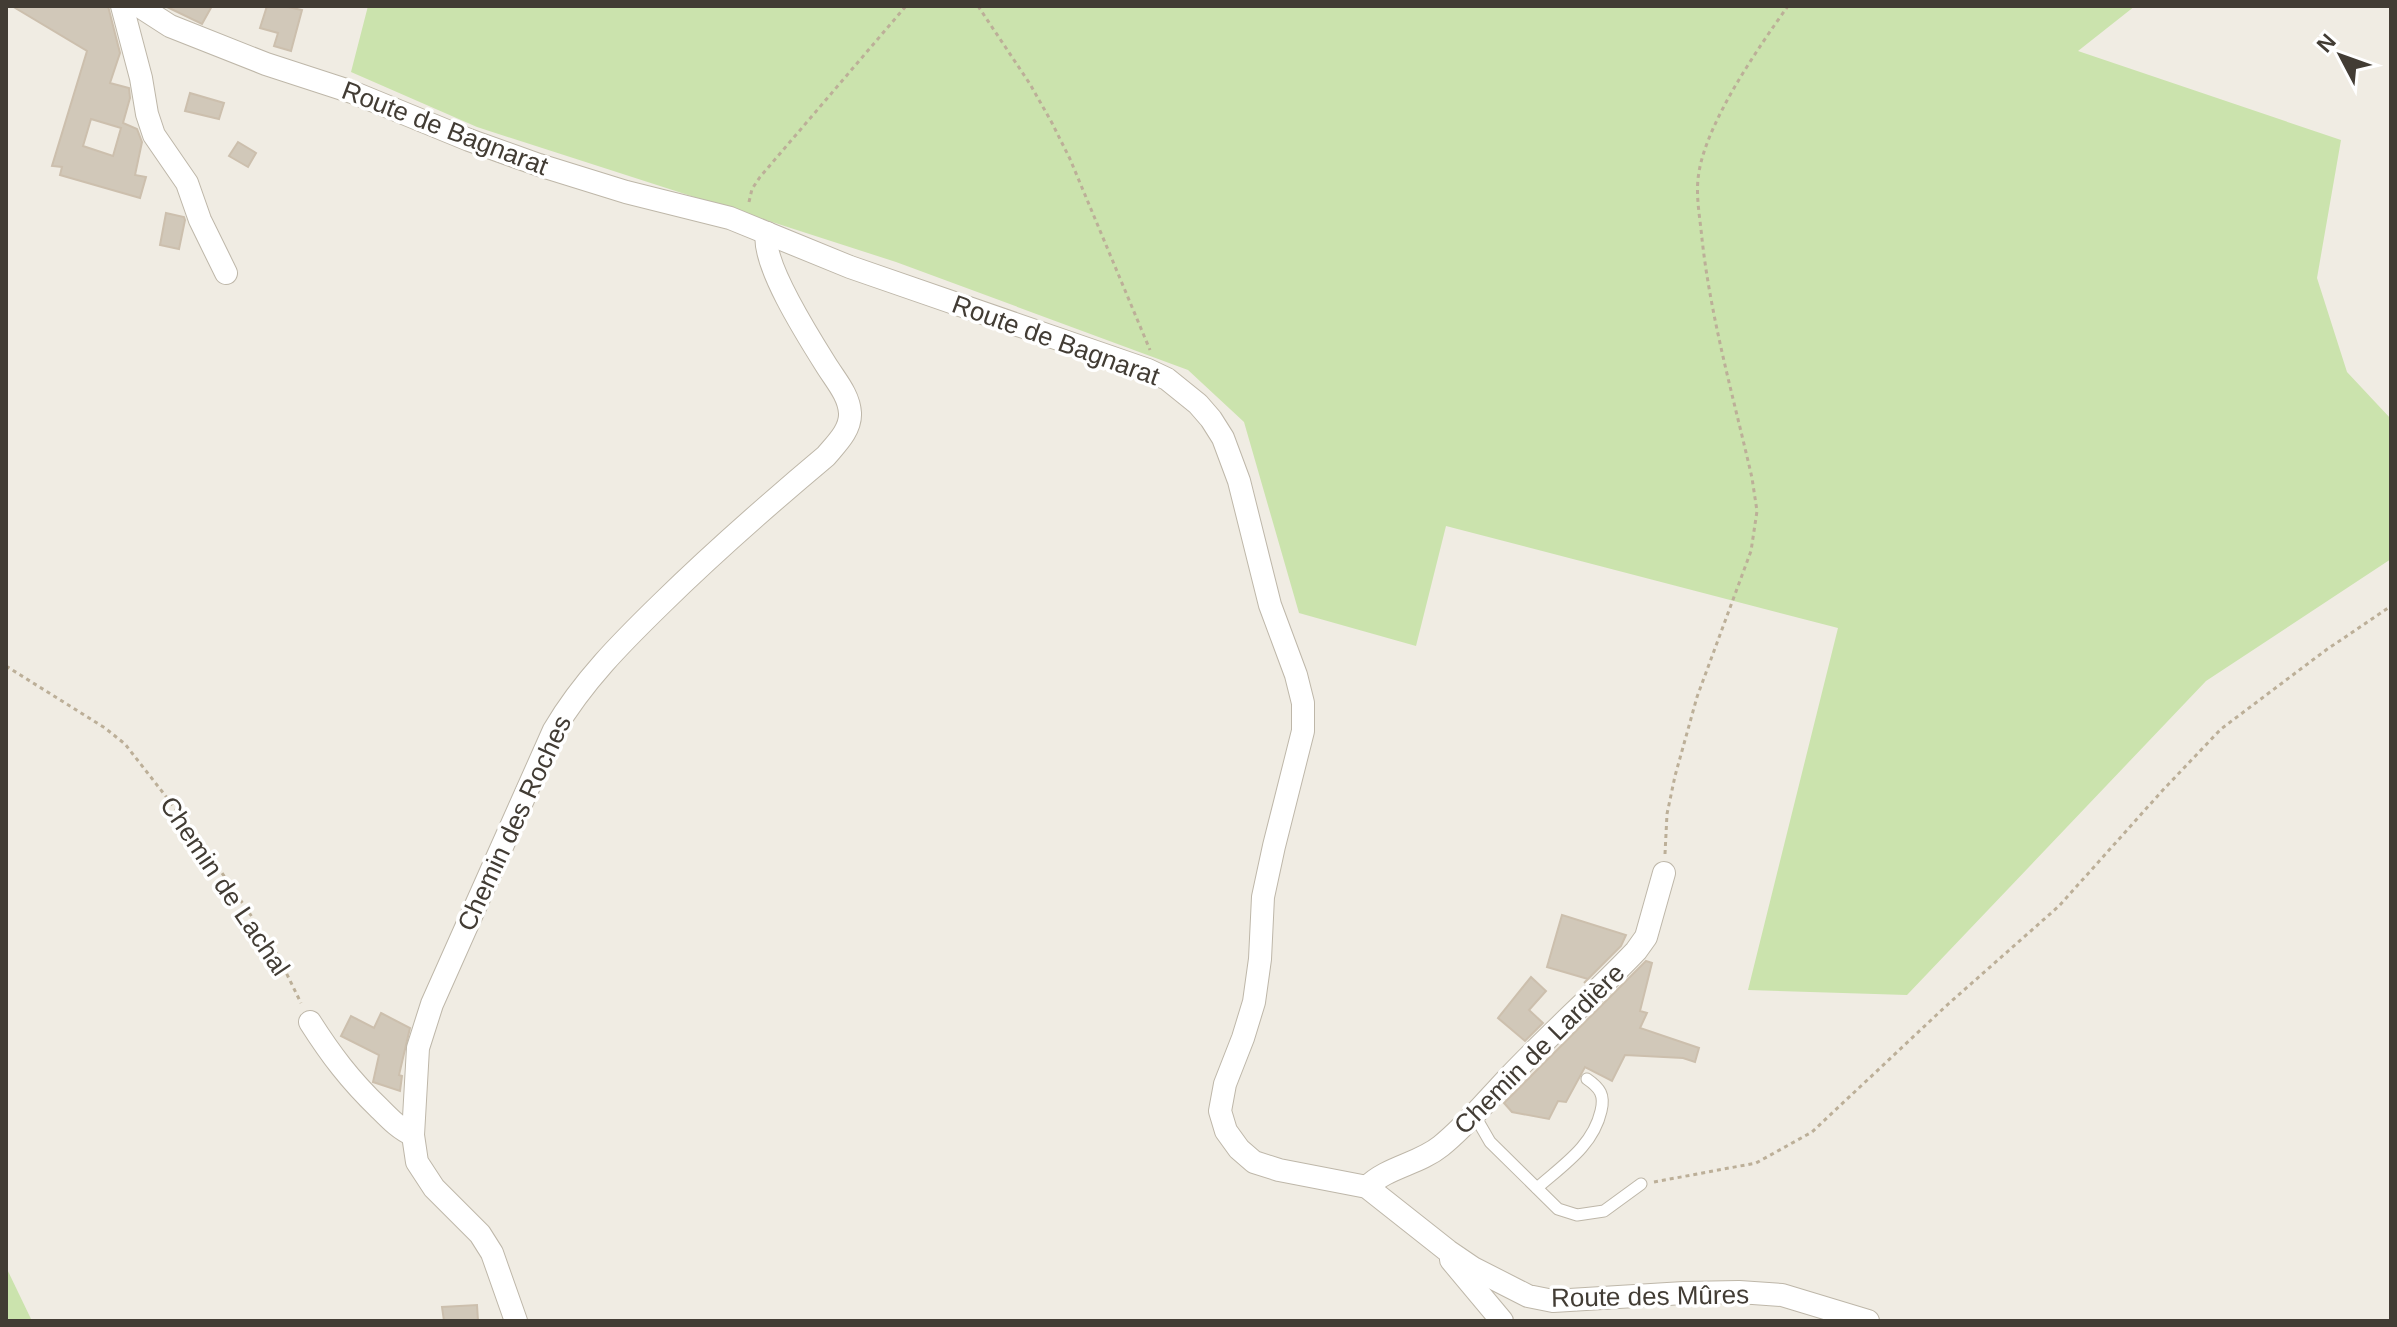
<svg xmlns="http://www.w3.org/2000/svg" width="2397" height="1327" font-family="Helvetica,sans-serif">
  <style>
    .green { fill: #cbe3ad }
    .building { fill: #d1c8b9; stroke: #ccbfad; stroke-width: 2; fill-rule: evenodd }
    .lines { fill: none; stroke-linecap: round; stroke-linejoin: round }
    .lane-casing { stroke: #beb7a9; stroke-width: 13 }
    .street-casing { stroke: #beb7a9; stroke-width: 24 }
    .path { stroke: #bcaf98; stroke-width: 3; stroke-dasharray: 4 4; stroke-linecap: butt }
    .lane { stroke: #fff; stroke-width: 11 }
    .street { stroke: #fff; stroke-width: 22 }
    .labels { text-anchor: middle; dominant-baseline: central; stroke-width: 7; stroke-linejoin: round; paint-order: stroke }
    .street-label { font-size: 26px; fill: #423c34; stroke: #fff }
  </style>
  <rect width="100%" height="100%" fill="#f0ece3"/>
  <g class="green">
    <polygon points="368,6 2135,6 2078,51 2341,140 2317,278 2347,372 2391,419 2391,559 2206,681 1907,995 1748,990 1838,628 1446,526 1416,646 1299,613 1244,422 1188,370 896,262 477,127 351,72"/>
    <polygon points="6,1267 32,1321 6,1321"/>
  </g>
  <g class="building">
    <path d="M12 6H108L120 53 110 83 129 88 130 98 123 123 137 129 142 142 135 175 146 177 140 198 60 175 62 167 52 166 87 51ZM91 119 121 128 113 156 83 146Z"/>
    <polygon points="165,6 212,6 202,24"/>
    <polygon points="267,6 283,6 302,10 291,51 274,46 278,33 260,28"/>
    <polygon points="190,93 224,103 219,119 185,111"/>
    <polygon points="238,142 256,153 248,167 229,156"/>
    <polygon points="166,213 184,217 185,220 179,249 160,245"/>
    <polygon points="1562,915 1626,935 1621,946 1584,983 1588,979 1547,967"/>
    <polygon points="1646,961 1652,963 1640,1011 1647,1013 1640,1028 1699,1048 1695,1062 1683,1058 1625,1055 1612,1081 1585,1067 1566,1102 1558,1101 1549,1119 1512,1112 1504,1103"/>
    <polygon points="1531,977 1546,991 1529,1010 1543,1023 1525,1041 1498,1018"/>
    <polygon points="381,1013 410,1028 399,1075 402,1076 400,1091 373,1082 379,1055 341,1036 351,1016 374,1028"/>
    <polygon points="477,1305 478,1321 444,1321 442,1307"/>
  </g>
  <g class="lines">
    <g class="lane-casing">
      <g id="lane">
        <polyline points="1475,1116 1490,1142 1558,1209 1577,1215 1604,1211 1641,1184"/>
        <path d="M1537 1188C1563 1165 1593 1146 1601 1111 1605 1095 1600 1088 1587 1079"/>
      </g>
    </g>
    <g class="street-casing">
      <g id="street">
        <polyline points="122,6 141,78 147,114 154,135 187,183 200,220 226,273"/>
        <polyline points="139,6 170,26 266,64 352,92 469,140 539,165 626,192 730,218 850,267 1148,370 1167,379 1198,404 1211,419 1223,438 1239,481 1270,605 1296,675 1303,703 1303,731 1274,846 1263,897 1260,959 1254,1002 1243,1038 1225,1084 1220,1111 1226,1131 1239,1149 1254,1162 1279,1170 1367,1187 1448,1251 1473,1268 1528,1296 1553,1301 1684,1293 1739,1292 1782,1295 1868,1321"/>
        <path d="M310 1022C331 1055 350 1080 378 1107 389 1118 399 1129 413 1135"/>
        <path d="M1367 1187C1387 1167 1419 1164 1441 1146 1467 1125 1487 1100 1510 1076 1551 1033 1595 994 1636 951L1646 937 1664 873"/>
        <polyline points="1451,1260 1502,1321"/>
        <path d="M516 1321 492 1253 480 1234 434 1188 417 1162 413 1135 418 1048 432 1004 554 730C583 681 621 643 661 604 714 552 770 503 826 456 836 444 851 430 850 413 849 396 837 382 828 368 811 341 760 262 767 233"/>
      </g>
    </g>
    <g class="path">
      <polyline points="978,6 1030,84 1052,123 1070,159 1150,350"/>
      <polyline points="749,202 752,189 760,177 906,6"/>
      <polyline points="6,666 105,728 125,744 196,835 276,952 301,1003"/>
      <path d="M1665 854 1667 814 1675 776 1697 697 1751 551 1757 511 1752 478C1734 399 1711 320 1702 239 1700 217 1695 194 1699 172 1707 122 1758 48 1788 6"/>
      <polyline points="1654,1182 1756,1163 1812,1132 1946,1006 2059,906 2162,791 2221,729 2326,650 2391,606"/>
    </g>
    <use href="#lane" class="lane"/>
    <use href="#street" class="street"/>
  </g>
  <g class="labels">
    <g class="street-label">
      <text transform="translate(445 128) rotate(21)">Route de Bagnarat</text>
      <text transform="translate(1056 340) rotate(20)">Route de Bagnarat</text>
      <text transform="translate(514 823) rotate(-65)">Chemin des Roches</text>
      <text transform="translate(225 886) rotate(56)">Chemin de Lachal</text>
      <text transform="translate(1539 1049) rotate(-45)">Chemin de Lardière</text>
      <text transform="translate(1650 1296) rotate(-1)">Route des Mûres</text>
    </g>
  </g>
  <rect width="2397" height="1327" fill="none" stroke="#423c34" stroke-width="16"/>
  <g transform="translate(2341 56) rotate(311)" stroke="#ffffff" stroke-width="6" paint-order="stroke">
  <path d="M0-6L14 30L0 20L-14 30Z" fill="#423c34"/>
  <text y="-12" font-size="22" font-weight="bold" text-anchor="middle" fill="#423c34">N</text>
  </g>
</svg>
